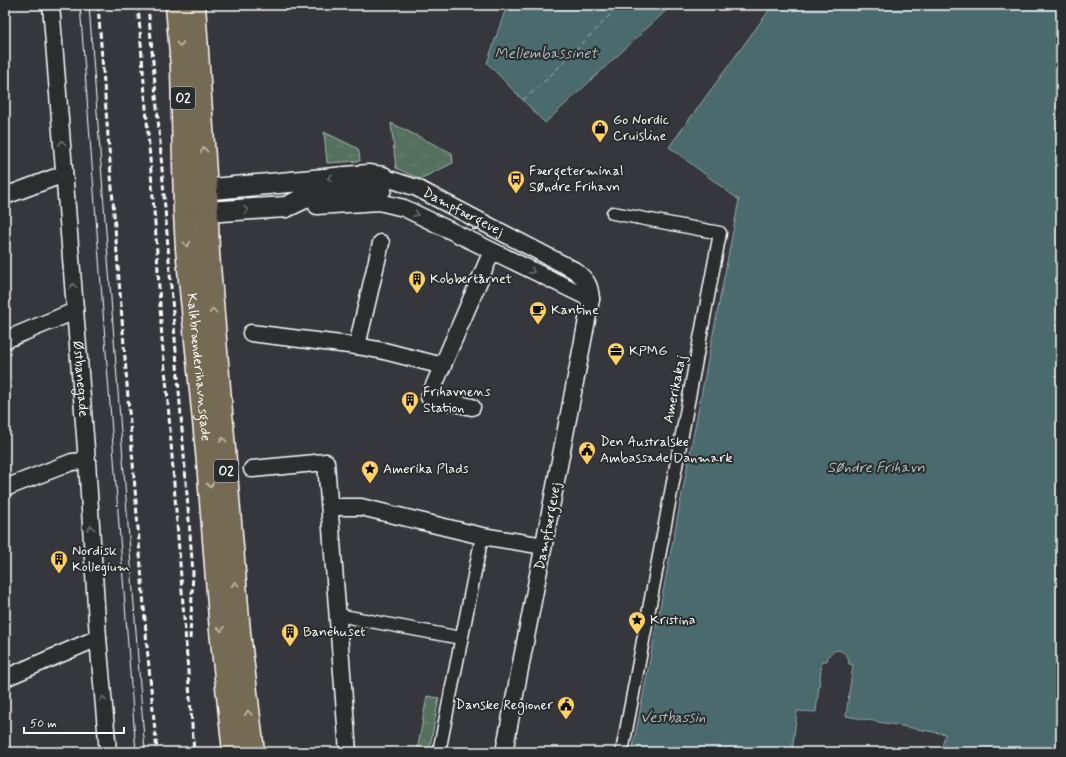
<svg xmlns="http://www.w3.org/2000/svg" width="1066" height="757" font-family="Mynerve,sans-serif">
  <style>
    .grass { fill: url(#grass-tufts); stroke: #aab7ae }
    .forest { fill: url(#forest-crowns); stroke: #aab7ae }
    .water { fill: #4b6a6d; stroke: #93a6a7 }
    .lines { fill: none; stroke-linecap: round; stroke-linejoin: round }
    .ferry { stroke: #aebcbd; stroke-width: 1; stroke-dasharray: 5 4; stroke-linecap: butt }
    .pedestrian-casing { stroke: #fff; stroke-width: 15 }
    .minor-casing { stroke: #fff; stroke-width: 19 }
    .tertiary-casing { stroke: #fff; stroke-width: 23 }
    .primary-casing { stroke: #fff; stroke-width: 25 }
    .pedestrian { stroke: #2a2d2e; stroke-width: 12 }
    .minor { stroke: #2a2d2e; stroke-width: 16 }
    .tertiary { stroke: #2a2d2e; stroke-width: 20 }
    .primary { stroke: #746b52; stroke-width: 22 }
    .tram { stroke: #fff; stroke-width: 1 }
    .rail { stroke: #fff; stroke-width: 3; stroke-dasharray: 6 3; stroke-linecap: butt }
    .oneway { stroke: #c0bcb1 }
    .oneway2 { stroke: #6a6c6d }
    .labels { text-anchor: middle; dominant-baseline: central; stroke-width: 4; stroke-linejoin: round; paint-order: stroke }
    .shield { fill: #2a2d2e; stroke: #bfc0c0; stroke-width: 1 }
    .shield-label { font-size: 13px; font-weight: bold; fill: #fff }
    .poi-label { font-size: 14px; fill: #fff; stroke: #2a2d2e; text-anchor: start }
    .street-label { font-size: 14px; fill: #fff; stroke: #2a2d2e }
    .water-label { font-size: 15px; font-style: italic; fill: #aebcbd; stroke: #2a2d2e }
  </style>
  <defs>
    <pattern id="grass-tufts" width="24" height="20" patternUnits="userSpaceOnUse"><rect width="24" height="20" fill="#546f5e"/><path d="M3 7l-1-3M5 7V3M7 7l1-3M15 17l-1-3M17 17v-4M19 17l1-3" fill="none" stroke="#6e8576"/></pattern>
    <pattern id="forest-crowns" width="20" height="18" patternUnits="userSpaceOnUse"><rect width="20" height="18" fill="#546f5e"/><path d="M2 6a3 3 0 1 1 6 0M12 15a3 3 0 1 1 6 0" fill="none" stroke="#6e8576"/></pattern>
  </defs>
  <rect width="100%" height="100%" fill="#35373c"/>
  <filter id="ink" filterUnits="userSpaceOnUse"><feTurbulence type="fractalNoise" baseFrequency=".025" numOctaves="2"/><feDisplacementMap in="SourceGraphic" scale="8" xChannelSelector="R" yChannelSelector="G"/><feConvolveMatrix kernelMatrix="1 2 1 2 8 2 1 2 1" color-interpolation-filters="sRGB"/></filter>
  <g filter="url(#ink)">
    <g class="grass">
      <polygon points="391,123 452,153 453,163 420,179 396,168"/>
      <polygon points="324,132 357,148 359,152 360,161 327,163"/>
    </g>
    <polygon class="forest" points="427,696 439,698 429,752 417,752"/>
    <g class="water">
      <polygon points="507,5 672,5 545,123 487,63"/>
      <path d="M773 5H1061V708L1058 752H941L945 734 846 716 853 665 849 664C848 648 830 645 827 661H822L816 712 797 711 792 752H632L739 200 669 147Z"/>
    </g>
    <g class="lines">
      <polyline class="ferry" points="523,100 543,83 620,5"/>
      <g class="pedestrian-casing">
        <g id="pedestrian">
          <polyline points="613,213 720,233 622,752"/>
          <polyline points="338,615 461,638"/>
          <polyline points="439,752 482,536"/>
        </g>
      </g>
      <g class="minor-casing">
        <g id="minor">
          <path id="s1" d="M51 5 87 461 98 638 108 752"/>
          <path id="s2" d="M383 177 417 188 574 270C586 279 590 284 591 299L504 752"/>
          <polyline points="5,196 64,174"/>
          <polyline points="317,206 379,202 404,208 591,299"/>
          <polyline points="251,333 357,346 384,351 443,366"/>
          <polyline points="5,340 75,311"/>
          <polyline points="357,346 381,243"/>
          <polyline points="472,407 429,397 492,251"/>
          <polyline points="252,469 326,462 348,752"/>
          <polyline points="5,488 72,462 87,461"/>
          <polyline points="330,507 361,507 482,536 538,545 544,545"/>
          <polyline points="5,678 98,638"/>
        </g>
      </g>
      <g class="tertiary-casing">
        <polyline id="tertiary" points="190,191 368,175 383,177 381,189 379,191 360,192 305,198 286,207 190,213"/>
      </g>
      <g class="primary-casing">
        <g id="primary">
          <path id="s3" d="M177 5 182 67 185 213 187 249 208 462 221 631 234 752"/>
          <polyline points="194,5 206,189 208,253 239,632 253,752"/>
        </g>
      </g>
      <use href="#pedestrian" class="pedestrian"/>
      <use href="#minor" class="minor"/>
      <use href="#tertiary" class="tertiary"/>
      <use href="#primary" class="primary"/>
      <g class="tram">
        <polyline points="80,5 136,752"/>
        <polyline points="89,5 145,752"/>
      </g>
      <g class="rail">
        <polyline points="98,5 147,646 157,752"/>
        <polyline points="138,5 156,236 162,340 167,389 194,752"/>
        <polyline points="148,5 159,130 193,573 190,639"/>
      </g>
    </g>
    <defs><path id="oneway-chevron" d="M-2-3.5L2.5 0L-2 3.5" fill="none" stroke-width="1.6" stroke-linecap="round" stroke-linejoin="round"/></defs>
    <g class="oneway">
      <use href="#oneway-chevron" transform="translate(180 44) rotate(86)"/>
      <use href="#oneway-chevron" transform="translate(204 150) rotate(-93)"/>
      <use href="#oneway-chevron" transform="translate(187 244) rotate(86)"/>
      <use href="#oneway-chevron" transform="translate(213 311) rotate(-95)"/>
      <use href="#oneway-chevron" transform="translate(223 440) rotate(-95)"/>
      <use href="#oneway-chevron" transform="translate(210 485) rotate(86)"/>
      <use href="#oneway-chevron" transform="translate(235 584) rotate(-95)"/>
      <use href="#oneway-chevron" transform="translate(221 629) rotate(85)"/>
      <use href="#oneway-chevron" transform="translate(248 713) rotate(-96)"/>
    </g>
    <g class="oneway2">
      <use href="#oneway-chevron" transform="translate(62 143) rotate(-94)"/>
      <use href="#oneway-chevron" transform="translate(330 178) rotate(175)"/>
      <use href="#oneway-chevron" transform="translate(246 210) rotate(-3)"/>
      <use href="#oneway-chevron" transform="translate(416 214) rotate(25)"/>
      <use href="#oneway-chevron" transform="translate(532 271) rotate(26)"/>
      <use href="#oneway-chevron" transform="translate(73 286) rotate(-94)"/>
      <use href="#oneway-chevron" transform="translate(91 528) rotate(-94)"/>
      <use href="#oneway-chevron" transform="translate(103 699) rotate(-95)"/>
    </g>
  </g>
  <defs>
    <g id="shop-pin" transform="scale(0.9)"><path d="M0 17L-7.5 6A9.5 9.5 0 1 1 7.5 6Z" fill="#ffd166" stroke="#2a2d2e"/><path d="M-5-2.5h2.3a2.7 3.5 0 0 1 5.4 0H5L5.5 6h-11ZM-1.5-2.5h3a1.5 2.3 0 0 0-3 0Z" fill="#111"/></g>
    <g id="bus-pin" transform="scale(0.9)"><path d="M0 17L-7.5 6A9.5 9.5 0 1 1 7.5 6Z" fill="#ffd166" stroke="#2a2d2e"/><path d="M-5-6H5V4H4V6H2V4H-2V6H-4V4H-5ZM-3.5-4V0h7V-4ZM-3.5 1.2v1.5H-2V1.2ZM2 1.2v1.5H3.5V1.2Z" fill="#111"/></g>
    <g id="building-pin" transform="scale(0.9)"><path d="M0 17L-7.5 6A9.5 9.5 0 1 1 7.5 6Z" fill="#ffd166" stroke="#2a2d2e"/><path d="M-4-6H4V6H1V3H-1V6H-4ZM-2.5-4.3h1.7v1.8h-1.7ZM.8-4.3h1.7v1.8H.8ZM-2.5-1h1.7V.8h-1.7ZM.8-1h1.7V.8H.8Z" fill="#111"/></g>
    <g id="cafe-pin" transform="scale(0.9)"><path d="M0 17L-7.5 6A9.5 9.5 0 1 1 7.5 6Z" fill="#ffd166" stroke="#2a2d2e"/><path d="M-5.5-4.5H6V0H3Q3 3.5 0 3.5H-2.5Q-5.5 3.5-5.5 0ZM3-3.2v2h1.7v-2ZM-6 4.5H4V6H-6Z" fill="#111"/></g>
    <g id="office-pin" transform="scale(0.9)"><path d="M0 17L-7.5 6A9.5 9.5 0 1 1 7.5 6Z" fill="#ffd166" stroke="#2a2d2e"/><path d="M-6-3h4V-5.5h4V-3h4V5H-6ZM-1-4.5V-3h2v-1.5ZM-6 0V1H6V0Z" fill="#111"/></g>
    <g id="civic-pin" transform="scale(0.9)"><path d="M0 17L-7.5 6A9.5 9.5 0 1 1 7.5 6Z" fill="#ffd166" stroke="#2a2d2e"/><path d="M-.6-6.5H3V-4.5H.6V-3L4-1V1h2V6H-6V1h2V-1L-.6-3ZM-1.2 2.5V6h2.4V2.5Z" fill="#111"/></g>
    <g id="sight-pin" transform="scale(0.9)"><path d="M0 17L-7.5 6A9.5 9.5 0 1 1 7.5 6Z" fill="#ffd166" stroke="#2a2d2e"/><path d="M0-6L1.8-2.2L6-1.7L2.9 1.2L3.7 5.4L0 3.3L-3.7 5.4L-2.9 1.2L-6-1.7L-1.8-2.2Z" fill="#111"/></g>
  </defs>
  <g fill-rule="evenodd">
    <use href="#shop-pin" x="600" y="128"/>
    <use href="#bus-pin" x="516" y="179"/>
    <use href="#building-pin" x="417" y="279"/>
    <use href="#cafe-pin" x="538" y="310"/>
    <use href="#office-pin" x="616" y="351"/>
    <use href="#building-pin" x="410" y="400"/>
    <use href="#civic-pin" x="587" y="450"/>
    <use href="#sight-pin" x="370" y="469"/>
    <use href="#building-pin" x="59" y="559"/>
    <use href="#sight-pin" x="637" y="620"/>
    <use href="#building-pin" x="290" y="632"/>
    <use href="#civic-pin" x="566" y="705"/>
  </g>
  <g class="labels">
    <g class="shield">
      <rect x="171" y="87" width="24" height="22" rx="3"/>
      <rect x="214" y="460" width="24" height="22" rx="3"/>
    </g>
    <g class="shield-label">
      <text x="183" y="98">O2</text>
      <text x="226" y="471">O2</text>
    </g>
    <g class="poi-label">
      <text x="613" y="120">Go Nordic<tspan x="613" dy="16">Cruisline</tspan></text>
      <text x="529" y="171">Færgeterminal<tspan x="529" dy="16">Søndre Frihavn</tspan></text>
      <text x="430" y="279">Kobbertårnet</text>
      <text x="551" y="310">Kantine</text>
      <text x="629" y="351">KPMG</text>
      <text x="423" y="392">Frihavnens<tspan x="423" dy="16">Station</tspan></text>
      <text x="600" y="442">Den Australske<tspan x="600" dy="16">Ambassade Danmark</tspan></text>
      <text x="383" y="469">Amerika Plads</text>
      <text x="72" y="551">Nordisk<tspan x="72" dy="16">Kollegium</tspan></text>
      <text x="650" y="620">Kristina</text>
      <text x="303" y="632">Banehuset</text>
      <text x="553" y="705" text-anchor="end">Danske Regioner</text>
    </g>
    <g class="street-label">
      <text stroke="none"><textPath href="#s2" startOffset="88">Dampfærgevej</textPath></text>
      <text stroke="none"><textPath href="#s3" startOffset="363">Kalkbrænderihavnsgade</textPath></text>
      <text stroke="none"><textPath href="#s1" startOffset="375">Østbanegade</textPath></text>
      <text transform="translate(675 389) rotate(-79)">Amerikakaj</text>
      <text transform="translate(548 526) rotate(-79)">Dampfærgevej</text>
    </g>
    <g class="water-label">
      <text x="546" y="54">Mellembassinet</text>
      <text x="876" y="468">Søndre Frihavn</text>
      <text x="673" y="718">Vestbassin</text>
    </g>
  </g>
  <rect width="1066" height="757" fill="none" stroke="#2a2d2e" stroke-width="20"/>
  <rect x="10" y="10" width="1046" height="737" fill="none" stroke="#fff" stroke-width="1.5" filter="url(#ink)"/>
  <path d="M24 727v6h100v-6" fill="none" stroke="#ffffff" stroke-width="2"/>
  <text x="30" y="727" font-size="12" fill="#ffffff" stroke="#2a2d2e" stroke-width="3" paint-order="stroke">50 m</text>
</svg>
